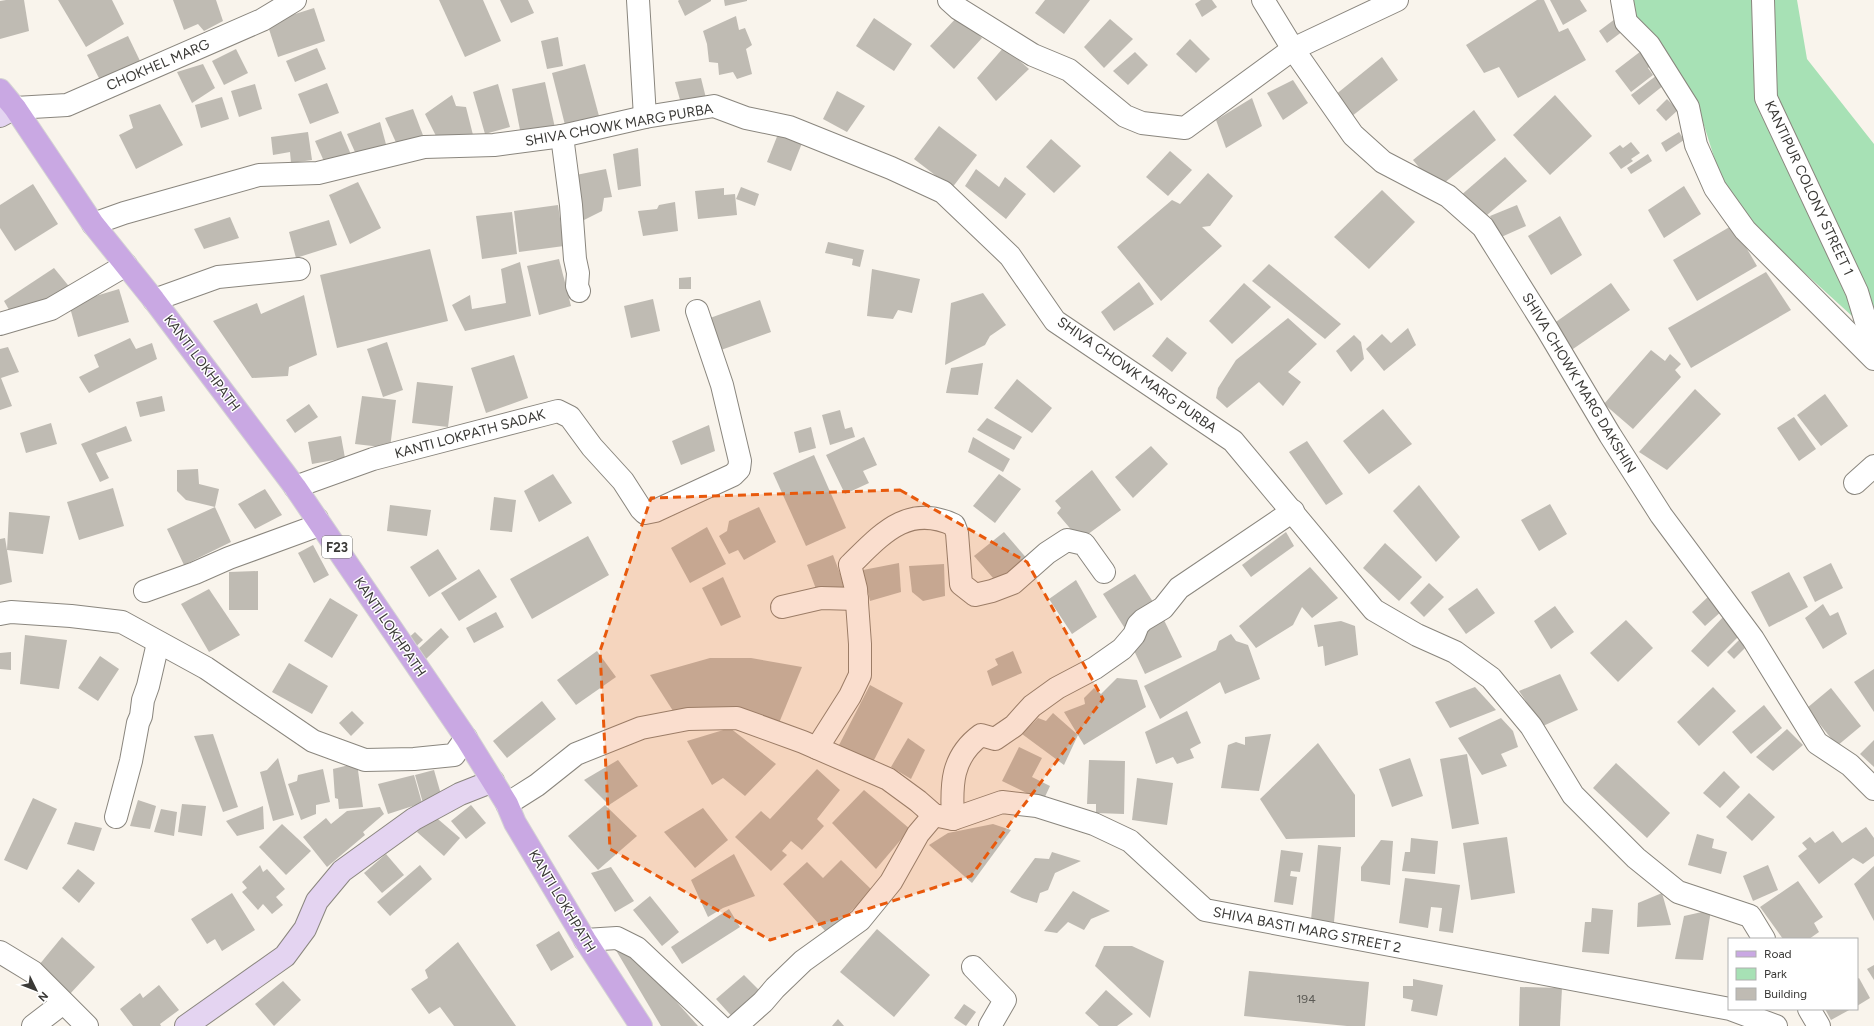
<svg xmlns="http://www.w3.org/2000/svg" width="1874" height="1026" font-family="Figtree,sans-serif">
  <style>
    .green { fill: #a7e1b5 }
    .building { fill: #bfbbb3 }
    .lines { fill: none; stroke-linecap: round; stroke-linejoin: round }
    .street-casing { stroke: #8a867e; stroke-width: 24 }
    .secondary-casing { stroke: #8a867e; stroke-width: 24 }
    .primary-casing { stroke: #d4d3d3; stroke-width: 24 }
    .street { stroke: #fff; stroke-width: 22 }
    .secondary { stroke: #e4d4f1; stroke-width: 22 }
    .primary { stroke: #c9a8e3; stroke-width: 22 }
    .marked { fill: #e8590c; fill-opacity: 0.2; stroke: #e8590c; stroke-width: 3; stroke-dasharray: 8 5; stroke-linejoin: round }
    .labels { text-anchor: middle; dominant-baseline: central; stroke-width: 3; stroke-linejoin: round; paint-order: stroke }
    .number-label { font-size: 12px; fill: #5b5a55 }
    .shield { fill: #fff; stroke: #757472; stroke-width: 1 }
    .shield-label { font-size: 13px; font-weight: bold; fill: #3a3936 }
    .street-label { font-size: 14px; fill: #3a3936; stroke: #fff }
  </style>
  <rect width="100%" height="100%" fill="#f9f4ec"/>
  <polygon class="green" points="1625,0 1797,0 1807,59 1874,144 1874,336 1729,204 1701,116 1625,5"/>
  <g class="building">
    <polygon points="6,0 24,0 29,31 0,39 0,1"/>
    <polygon points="58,0 112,0 124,24 86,47"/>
    <polygon points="173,0 216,0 223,21 204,31 198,24 184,30"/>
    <polygon points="439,0 483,0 501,41 465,57"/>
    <polygon points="500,0 528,0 534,13 511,23"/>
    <polygon points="679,0 711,0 711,1 685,16 678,1"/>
    <polygon points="724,0 747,0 747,1 725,6"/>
    <polygon points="1045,0 1090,0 1064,34 1035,13"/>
    <polygon points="1201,0 1212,0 1217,7 1202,17 1195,4"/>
    <polygon points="1537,0 1544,0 1559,32 1568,28 1586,60 1518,98 1499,67 1484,73 1466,45"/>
    <polygon points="1550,0 1580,0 1587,11 1563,25"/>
    <polygon points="314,8 325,41 278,57 267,23"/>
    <polygon points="959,15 982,38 954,69 930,46"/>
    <polygon points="736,16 739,30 745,28 752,45 746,49 752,74 737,79 733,72 719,75 718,63 709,62 707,44 703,31"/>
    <polygon points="874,18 912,44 894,71 856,46"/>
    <polygon points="1110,19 1133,39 1104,68 1084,47"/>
    <polygon points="1615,19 1623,31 1607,43 1599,31"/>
    <polygon points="128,36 142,65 101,82 87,55"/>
    <polygon points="558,37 563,66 547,69 541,41"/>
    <polygon points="1190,39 1210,59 1196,73 1176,54"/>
    <polygon points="1004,47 1029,69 996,101 977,78"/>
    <polygon points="317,48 326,69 295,82 286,61"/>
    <polygon points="1645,48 1656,62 1648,68 1653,75 1631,92 1615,71"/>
    <polygon points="236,49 248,73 224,85 212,61"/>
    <polygon points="1135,52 1148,65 1128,85 1113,71"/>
    <polygon points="1382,57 1398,80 1347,120 1329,100"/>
    <polygon points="203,64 215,88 192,103 177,72"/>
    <polygon points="585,64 599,116 565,125 552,73"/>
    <polygon points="1661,72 1669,81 1639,105 1631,95"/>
    <polygon points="701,78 707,102 682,107 675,82"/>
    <polygon points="1293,80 1308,103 1283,120 1267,93"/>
    <polygon points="545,82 555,128 521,135 512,89"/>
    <polygon points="327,83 339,113 310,124 298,94"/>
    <polygon points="255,84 262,109 239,117 231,91"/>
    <polygon points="498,84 510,127 485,134 473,92"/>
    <polygon points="837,91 865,106 847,132 823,119"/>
    <polygon points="452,95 456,106 466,107 474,139 438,140 425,114"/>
    <polygon points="1555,95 1592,136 1550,175 1513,135"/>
    <polygon points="222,97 229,119 201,128 195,105"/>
    <polygon points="1252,98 1262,126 1226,148 1216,120"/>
    <polygon points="1667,99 1678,110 1666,121 1656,110"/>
    <polygon points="160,104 183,145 136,169 119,135 133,128 129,115"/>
    <polygon points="413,109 424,138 398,147 385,118"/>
    <polygon points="1474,110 1496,140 1437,189 1413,160"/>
    <polygon points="380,122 387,148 358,159 347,134"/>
    <polygon points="939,126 977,155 952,188 914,159"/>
    <polygon points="780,129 804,138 791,171 767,162"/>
    <polygon points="341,131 352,157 326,166 315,141"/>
    <polygon points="308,132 312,160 291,163 290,152 273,155 271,137"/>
    <polygon points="1679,132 1684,140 1666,152 1661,143"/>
    <polygon points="1051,139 1081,166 1054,193 1026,167"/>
    <polygon points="1631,142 1640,153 1631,159 1633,161 1621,169 1609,153 1620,145 1623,148"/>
    <polygon points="638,148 641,186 618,190 613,154"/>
    <polygon points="1170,151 1192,170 1168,196 1146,177"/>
    <polygon points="1648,154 1652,161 1631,174 1627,168"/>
    <polygon points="1505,157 1527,181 1480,221 1459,197"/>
    <polygon points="606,169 612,197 604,198 602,211 582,221 576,175"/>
    <polygon points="976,169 999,187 1005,177 1026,194 1006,219 965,186"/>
    <polygon points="1208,173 1233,196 1210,226 1202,227 1222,246 1161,301 1117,247 1172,200 1180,204"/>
    <polygon points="358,182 381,228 350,244 329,195"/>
    <polygon points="33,184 58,224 15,251 0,228 0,205"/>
    <polygon points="1684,186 1701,214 1664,238 1648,210"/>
    <polygon points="741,187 759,194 755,206 736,199"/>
    <polygon points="724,188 724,195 735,194 737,215 698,219 695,191"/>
    <polygon points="1382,190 1415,222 1369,269 1334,237"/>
    <polygon points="675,202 678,231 643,236 638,211 657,209 659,205"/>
    <polygon points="558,205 564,246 519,252 514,211"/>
    <polygon points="1517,205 1526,226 1499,238 1490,216"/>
    <polygon points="512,212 517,254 482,259 476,216"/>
    <polygon points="1560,216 1582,255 1551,275 1528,236"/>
    <polygon points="230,217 239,238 204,249 194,229"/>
    <polygon points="329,220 337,245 296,258 289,232"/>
    <polygon points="1733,225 1757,266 1697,301 1673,260"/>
    <polygon points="828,242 864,250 860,267 852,265 853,259 825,253"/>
    <polygon points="430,249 448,321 337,348 320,275"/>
    <polygon points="559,259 571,306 539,315 527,266"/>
    <polygon points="520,262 531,316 465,331 452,305 470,295 472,309 506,303 501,269"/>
    <polygon points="1269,264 1341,324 1325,339 1252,281"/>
    <polygon points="54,268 72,290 12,315 4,301"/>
    <polygon points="872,269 920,279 912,313 898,310 893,319 867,316"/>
    <polygon points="1766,272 1791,310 1691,368 1668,328"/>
    <polygon points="691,277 691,289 679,289 679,278"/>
    <polygon points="1139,282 1154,304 1114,331 1101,312"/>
    <polygon points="1244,283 1271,307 1232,344 1209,321"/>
    <polygon points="1611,283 1630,310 1570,351 1553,324"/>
    <polygon points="119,289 129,322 78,337 69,304"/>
    <polygon points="983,293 1006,325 990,336 985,345 945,365 951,303"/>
    <polygon points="304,295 317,355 289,367 288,376 252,378 213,321 257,303 261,314"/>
    <polygon points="653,299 660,331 631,338 624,306"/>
    <polygon points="760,300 771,332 721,350 710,318"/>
    <polygon points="1288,318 1317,344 1288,372 1301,382 1283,406 1259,382 1227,408 1216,398 1218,388 1236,360"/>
    <polygon points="1408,328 1416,345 1384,371 1366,349 1382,334 1391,343"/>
    <polygon points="1354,335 1361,342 1364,359 1351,372 1336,351"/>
    <polygon points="1167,337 1187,353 1172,372 1152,356"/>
    <polygon points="130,338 136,349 152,343 157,359 89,393 79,377 99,367 94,355"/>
    <polygon points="387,342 403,390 383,397 367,349"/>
    <polygon points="8,347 19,372 1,378 12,406 0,410 0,349"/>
    <polygon points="1651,350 1665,361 1670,354 1681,364 1675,370 1681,377 1633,429 1604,404"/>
    <polygon points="514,355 528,398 486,413 471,368"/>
    <polygon points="983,363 978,395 946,393 951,368"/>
    <polygon points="1017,379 1052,408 1032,433 994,408"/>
    <polygon points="417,382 453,386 448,427 412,423"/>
    <polygon points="1695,389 1721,414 1667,470 1639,452"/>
    <polygon points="1825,394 1848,426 1821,446 1797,415"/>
    <polygon points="162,396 165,411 140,417 136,402"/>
    <polygon points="362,396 396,400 390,448 355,444"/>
    <polygon points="309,404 318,417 295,433 286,420"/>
    <polygon points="1383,409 1412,444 1369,474 1343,441"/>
    <polygon points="840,410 845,429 852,427 855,437 830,445 822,415"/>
    <polygon points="1794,417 1816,449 1799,461 1777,428"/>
    <polygon points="987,418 1022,437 1014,450 977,430"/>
    <polygon points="51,423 57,444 26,453 20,433"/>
    <polygon points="709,425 715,451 681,465 672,441"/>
    <polygon points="126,426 132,441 96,453 109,478 100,482 81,444"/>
    <polygon points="811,427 816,448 799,453 794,432"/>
    <polygon points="341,436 345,458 312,464 308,442"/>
    <polygon points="864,437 877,465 863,471 869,483 845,494 826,455"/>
    <polygon points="973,437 1010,459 1003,472 968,452"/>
    <polygon points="1307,441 1343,494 1326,505 1289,452"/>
    <polygon points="1151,446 1168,464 1133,498 1115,477"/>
    <polygon points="814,455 846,528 806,546 773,473"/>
    <polygon points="198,469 199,484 219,489 215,507 231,542 184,565 167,529 215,507 186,500 177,491 177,470"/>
    <polygon points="1092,470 1121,510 1080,540 1057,513 1061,508 1055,501"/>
    <polygon points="553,474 572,503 539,522 524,491"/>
    <polygon points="999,474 1021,489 995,523 973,506"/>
    <polygon points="1419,485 1460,537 1436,562 1393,511"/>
    <polygon points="113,488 124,526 79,540 67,502"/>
    <polygon points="265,489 282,515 255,529 238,504"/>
    <polygon points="494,497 516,500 512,532 490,530"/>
    <polygon points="1550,504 1567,534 1539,551 1521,520"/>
    <polygon points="390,505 431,510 427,536 387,531"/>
    <polygon points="759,507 776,542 744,560 738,550 729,554 719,536 727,531 729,521"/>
    <polygon points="9,512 50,516 43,554 7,550 12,582 0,585 0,539 5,538 7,550"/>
    <polygon points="707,527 726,564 690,583 671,548"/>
    <polygon points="1004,532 1029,561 1000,586 974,556"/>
    <polygon points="1286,532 1294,546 1251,577 1242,565"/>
    <polygon points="588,536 609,575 532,619 510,579"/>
    <polygon points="1385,543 1422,577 1399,601 1363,568"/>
    <polygon points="313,545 329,575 314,583 298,553"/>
    <polygon points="438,549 457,579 429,597 410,567"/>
    <polygon points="833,555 845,587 819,597 807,565"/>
    <polygon points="899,563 901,592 870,601 863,570"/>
    <polygon points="1831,563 1843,588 1815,602 1803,577"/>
    <polygon points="944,564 945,596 923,601 912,592 909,566"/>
    <polygon points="1310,567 1338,598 1312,618 1302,607 1293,625 1256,648 1239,626"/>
    <polygon points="479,569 497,597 459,621 441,593"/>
    <polygon points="258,571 258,610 229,610 229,572"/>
    <polygon points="1789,572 1808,607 1769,627 1751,592"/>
    <polygon points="1135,574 1157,608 1124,627 1103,594"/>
    <polygon points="723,577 741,617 721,626 702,588"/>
    <polygon points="1076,580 1097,617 1072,634 1049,599"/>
    <polygon points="1429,583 1444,597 1424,617 1410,603"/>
    <polygon points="1477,588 1495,613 1466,634 1448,609"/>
    <polygon points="209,589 240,635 209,652 181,604"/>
    <polygon points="1710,595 1723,610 1705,626 1692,612"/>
    <polygon points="330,598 358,615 332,658 304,641"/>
    <polygon points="1823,604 1830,616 1838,612 1847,634 1823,649 1805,618"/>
    <polygon points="1555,606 1574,632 1551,649 1534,621"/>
    <polygon points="496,612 504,627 474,643 466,628"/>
    <polygon points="1725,615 1743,632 1708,667 1691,651"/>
    <polygon points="1162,616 1182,657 1145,674 1130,642"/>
    <polygon points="1626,620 1653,648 1618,682 1590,653"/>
    <polygon points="1341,621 1355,626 1358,655 1325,666 1323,646 1318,647 1314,625"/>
    <polygon points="441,628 449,637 426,659 417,650"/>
    <polygon points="415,632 423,640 412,650 404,642"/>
    <polygon points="1231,634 1236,641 1248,645 1260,679 1225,694 1220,682 1160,719 1144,686 1216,650 1219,641"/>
    <polygon points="25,635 67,640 59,689 20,684"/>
    <polygon points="1744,635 1751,642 1734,659 1727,652"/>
    <polygon points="597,651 616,677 576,705 557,680"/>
    <polygon points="1013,651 1022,673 992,686 987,671 998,665 995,659"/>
    <polygon points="11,652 11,670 0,669 0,653"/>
    <polygon points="100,656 119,669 98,701 78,688"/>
    <polygon points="710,658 751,658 802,667 779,723 675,714 650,675"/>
    <polygon points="289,663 328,686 312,714 272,692"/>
    <polygon points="1874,669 1874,712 1854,682"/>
    <polygon points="1560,674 1578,710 1543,726 1519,691"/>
    <polygon points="1117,678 1137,680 1146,707 1084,745 1064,712 1085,704 1084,698 1094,688 1101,694"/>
    <polygon points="870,685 903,703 873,762 839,745"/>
    <polygon points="1475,687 1496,710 1450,728 1435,702"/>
    <polygon points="1713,687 1736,711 1699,746 1677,722"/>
    <polygon points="1831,688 1861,726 1837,746 1807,708"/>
    <polygon points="542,701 556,719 507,758 493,741"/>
    <polygon points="1764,705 1782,728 1751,754 1732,732"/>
    <polygon points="352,711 364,723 351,736 339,723"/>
    <polygon points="1187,711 1201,743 1190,749 1194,758 1177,764 1173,757 1156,764 1145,732"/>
    <polygon points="1053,713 1078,735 1064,765 1022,734 1038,718 1046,721"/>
    <polygon points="1501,718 1513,731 1518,747 1501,754 1507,766 1482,775 1458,738"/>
    <polygon points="730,728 776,764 745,796 723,778 712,785 687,741"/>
    <polygon points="1787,729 1803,745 1773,771 1756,757"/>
    <polygon points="213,734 238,807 223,812 194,736"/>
    <polygon points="1271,734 1259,791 1221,788 1228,745 1236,742 1245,745 1245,737"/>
    <polygon points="908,738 925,750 911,779 891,767"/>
    <polygon points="1874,740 1874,767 1860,754"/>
    <polygon points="1318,743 1355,795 1355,837 1286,839 1260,799"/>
    <polygon points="1019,747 1042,758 1032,777 1050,786 1043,801 1002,781"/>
    <polygon points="1467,754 1479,824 1452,829 1440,759"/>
    <polygon points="278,758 294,815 273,821 260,772 267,770"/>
    <polygon points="1410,758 1423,796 1392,807 1379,769"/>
    <polygon points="618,760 638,786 609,805 584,780"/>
    <polygon points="1089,760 1125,761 1124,814 1096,813 1096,804 1087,804"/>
    <polygon points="357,763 363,807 339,809 338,799 335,798 333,769"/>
    <polygon points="1616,763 1670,813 1647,838 1593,788"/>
    <polygon points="323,769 330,802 316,805 316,814 301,820 288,784 297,781 298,775"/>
    <polygon points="817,769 840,790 817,819 824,826 802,850 791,841 782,851 787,855 771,871 735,837 761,811 770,819"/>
    <polygon points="434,770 442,798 423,803 415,775"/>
    <polygon points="1724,771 1740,787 1720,808 1703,793"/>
    <polygon points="414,775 422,803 388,814 378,784"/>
    <polygon points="1137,778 1173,783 1167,825 1132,820"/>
    <polygon points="864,790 910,829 876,869 832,823"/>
    <polygon points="1749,793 1775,817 1752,841 1726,817"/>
    <polygon points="33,798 57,809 27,870 4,860"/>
    <polygon points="138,800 156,806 150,829 130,826"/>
    <polygon points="182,804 206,806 202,836 178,832"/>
    <polygon points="471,805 486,823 466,839 451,821"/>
    <polygon points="605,805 637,836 598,870 568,836"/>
    <polygon points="263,806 264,829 237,836 226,821"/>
    <polygon points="380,807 384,814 363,832 365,835 327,867 303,837 326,818 331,824 347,811"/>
    <polygon points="703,808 728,840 695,868 664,832"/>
    <polygon points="161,809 177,812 174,836 154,832"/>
    <polygon points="432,814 460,838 444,856 417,832"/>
    <polygon points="75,822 102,828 94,851 67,844"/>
    <polygon points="282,824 311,851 286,875 259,847"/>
    <polygon points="993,824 1011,830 972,883 929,845 948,833"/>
    <polygon points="1866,827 1874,838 1874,856 1863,864 1853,858 1819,884 1798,856 1807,849 1802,843 1810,837 1815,843 1833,831 1842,843"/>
    <polygon points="1697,834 1714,839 1712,848 1727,852 1721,874 1688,865"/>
    <polygon points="1507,837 1515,893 1471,900 1463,843"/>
    <polygon points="1411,838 1438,841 1435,874 1402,871 1405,852 1410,852"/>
    <polygon points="1381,840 1393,841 1390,885 1361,881 1361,867"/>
    <polygon points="1318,845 1341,847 1334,922 1311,920"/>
    <polygon points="1281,850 1303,853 1300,872 1291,871 1290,876 1297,877 1293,905 1274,902"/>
    <polygon points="1052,852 1081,861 1055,873 1048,890 1040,893 1037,903 1022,898 1010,892 1035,858 1049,859"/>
    <polygon points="386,854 404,875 382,893 364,873"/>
    <polygon points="734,854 755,896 723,908 708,917 691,880"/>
    <polygon points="841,860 873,891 827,933 783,884 807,862 823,878"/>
    <polygon points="260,865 263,872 267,869 285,889 276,897 283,905 272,914 263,904 258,910 242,892 247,888 242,882"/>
    <polygon points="420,865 432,879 390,916 377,902"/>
    <polygon points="1768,865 1778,890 1753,901 1743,876"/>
    <polygon points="1874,866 1874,921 1854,884"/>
    <polygon points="611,867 634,901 615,912 591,873"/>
    <polygon points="78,869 95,883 79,903 62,888"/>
    <polygon points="1405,878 1460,885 1453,933 1439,931 1442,908 1431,907 1428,928 1399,923"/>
    <polygon points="1798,881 1823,917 1814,923 1819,932 1809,939 1783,939 1760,907"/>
    <polygon points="1073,891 1110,911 1091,919 1084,930 1068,922 1057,933 1044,931"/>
    <polygon points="232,893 255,930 222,951 215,939 207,944 191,919"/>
    <polygon points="1662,893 1671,925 1637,927 1638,903"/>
    <polygon points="650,896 679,932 662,946 633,910"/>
    <polygon points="1592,908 1613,910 1609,954 1582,952 1585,922 1591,922"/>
    <polygon points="729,909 740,927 682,964 671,947"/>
    <polygon points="1711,910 1703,960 1675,959 1684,916"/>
    <polygon points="877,929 930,975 894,1017 840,972"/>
    <polygon points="559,931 574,957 551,971 536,945"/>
    <polygon points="62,937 95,967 69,995 39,965"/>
    <polygon points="458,942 516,1026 454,1026 440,1007 429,1014 411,989 428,978 425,970"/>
    <polygon points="1104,946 1132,946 1164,961 1150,1018 1095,966"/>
    <polygon points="614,947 642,963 698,1026 661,1026"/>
    <polygon points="1874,965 1874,980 1867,969"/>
    <polygon points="1249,971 1369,982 1365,1026 1347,1026 1244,1016"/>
    <polygon points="744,975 765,996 737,1022 716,999"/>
    <polygon points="1859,978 1870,998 1857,1006 1857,979"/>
    <polygon points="1413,979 1443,985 1437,1016 1411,1011 1413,1000 1403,998 1403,986 1413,986"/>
    <polygon points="283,981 301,1000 274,1026 255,1004"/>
    <polygon points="159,985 179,1010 160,1024 161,1026 133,1026 120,1009 140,993 143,998"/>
    <polygon points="1520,987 1562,988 1560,1026 1519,1026"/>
    <polygon points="1106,990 1133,1014 1117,1026 1099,1026 1085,1013"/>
    <polygon points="964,1004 976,1012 966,1026 954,1018"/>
    <polygon points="1825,1009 1851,1009 1831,1020"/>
    <polygon points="838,1019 844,1026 832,1026"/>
  </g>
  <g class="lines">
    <g class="street-casing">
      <g id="street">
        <polyline points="638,0 645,117"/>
        <polyline points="949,0 959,9 1033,55 1069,70 1125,116 1142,123 1185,128 1293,49 1397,0"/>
        <polyline points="1263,0 1293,49 1353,135 1383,162 1448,196 1483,227 1547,329 1610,435 1661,515 1753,639 1817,743 1850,765 1874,789"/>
        <polyline points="1622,0 1626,22 1649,45 1688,107 1696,145 1715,188 1745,230 1874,359"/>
        <polyline points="1763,0 1766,98 1857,292 1874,348"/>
        <polyline points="15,108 67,105 262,20 295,0"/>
        <polyline points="562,136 571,205 575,259 578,273 577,286 579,291"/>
        <polyline points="93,224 124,213 259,175 318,173 424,147 494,145 562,136 645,117 714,106 746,118 789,127 891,168 943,192 1010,256 1055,321 1233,441 1374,610 1417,635 1455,652 1491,678 1531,726 1573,795 1636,858 1678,892 1750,916 1764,939"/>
        <polyline points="154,300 218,277 299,269"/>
        <polyline points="0,324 51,309 126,265"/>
        <polyline points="1855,483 1874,466"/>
        <polyline points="295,487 373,459 558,411 570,417 592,447 623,481 641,509 645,513 655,511 733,475 739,469 740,461 722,385 697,311"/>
        <polyline points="145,591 195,573 229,558 311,528 317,519"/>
        <polyline points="782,607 821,598 857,599"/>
        <polyline points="0,614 11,612 71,616 122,622 206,668 313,741 365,760 414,759 454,755 466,738"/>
        <path d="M817 748 850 696 860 675V644L856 589 850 565C881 535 907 503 954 525L957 533 961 584 975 595 992 591 1013 583 1047 553 1067 540 1084 544 1104 572"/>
        <polyline points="507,804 537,785 576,754 641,728 688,719 737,718 803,742 888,779 918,801 934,815 953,819 1002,802 1037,806 1094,824 1130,841 1205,910 1730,1009 1776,1026"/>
        <polyline points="116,817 131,761 138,723 141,716 143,700 148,686 158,643"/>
        <path d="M953 819C951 785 951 757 981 735L995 739 1014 726 1032 706 1057 688 1095 668 1122 649 1134 635 1138 625 1143 620 1163 608 1179 588 1293 511"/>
        <polyline points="585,940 617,938 637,948 720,1026"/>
        <polyline points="0,952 33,972 87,1026"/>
        <polyline points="973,967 1005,1000 990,1026"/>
        <polyline points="1809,1009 1819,1026"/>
        <polyline points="33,1026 63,1003"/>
        <polyline points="736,1026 763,1002 775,988 803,961 860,920 891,882 918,834 934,815"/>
      </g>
    </g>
    <g class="secondary-casing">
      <g id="secondary">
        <polyline points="0,116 15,108"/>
        <polyline points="186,1026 285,956 305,929 317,901 342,871 414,819 460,794 493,781"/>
      </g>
    </g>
    <g class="primary-casing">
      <polyline id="primary" points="0,90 15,108 93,224 154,300 295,487 466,738 507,804 515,823 585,940 641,1026"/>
    </g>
    <use href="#street" class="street"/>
    <use href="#secondary" class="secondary"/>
    <use href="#primary" class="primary"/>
  </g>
  <path class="marked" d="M900 490 1027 562 1103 699 971 876 770 940 610 849 600 651 651 498Z"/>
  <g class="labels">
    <g class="number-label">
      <text x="1306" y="999">194</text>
    </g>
    <rect class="shield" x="322" y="536" width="30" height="22" rx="3"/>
    <g class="shield-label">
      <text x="337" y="547">F23</text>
    </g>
    <g class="street-label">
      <text transform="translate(158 65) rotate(-23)">CHOKHEL MARG</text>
      <text transform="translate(619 125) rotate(-10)">SHIVA CHOWK MARG PURBA</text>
      <text transform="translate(1809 188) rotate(65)">KANTIPUR COLONY STREET 1</text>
      <text transform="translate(202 363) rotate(53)">KANTI LOKHPATH</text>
      <text transform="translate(1137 375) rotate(35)">SHIVA CHOWK MARG PURBA</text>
      <text transform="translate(1579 383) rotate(59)">SHIVA CHOWK MARG DAKSHIN</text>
      <text transform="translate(470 434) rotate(-15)">KANTI LOKPATH SADAK</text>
      <text transform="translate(390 627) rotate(56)">KANTI LOKHPATH</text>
      <text transform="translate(562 901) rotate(59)">KANTI LOKHPATH</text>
      <text transform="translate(1307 930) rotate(11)">SHIVA BASTI MARG STREET 2</text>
    </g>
  </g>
  <rect x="1728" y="938" width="130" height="72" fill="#ffffff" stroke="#b0b0af"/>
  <rect x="1736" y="951" width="20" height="6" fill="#c9a8e3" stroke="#b0b0af"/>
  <text x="1764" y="958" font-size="12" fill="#3a3936">Road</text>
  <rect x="1736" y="968" width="20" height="12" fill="#a7e1b5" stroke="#b0b0af"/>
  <text x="1764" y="978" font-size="12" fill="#3a3936">Park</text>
  <rect x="1736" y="988" width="20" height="12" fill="#bfbbb3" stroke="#b0b0af"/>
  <text x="1764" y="998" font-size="12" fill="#3a3936">Building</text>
  <g transform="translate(36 990) rotate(133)" stroke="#ffffff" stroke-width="3" paint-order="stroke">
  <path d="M0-3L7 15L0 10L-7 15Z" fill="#3a3936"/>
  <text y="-6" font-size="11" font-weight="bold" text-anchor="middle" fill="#3a3936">N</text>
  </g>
</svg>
